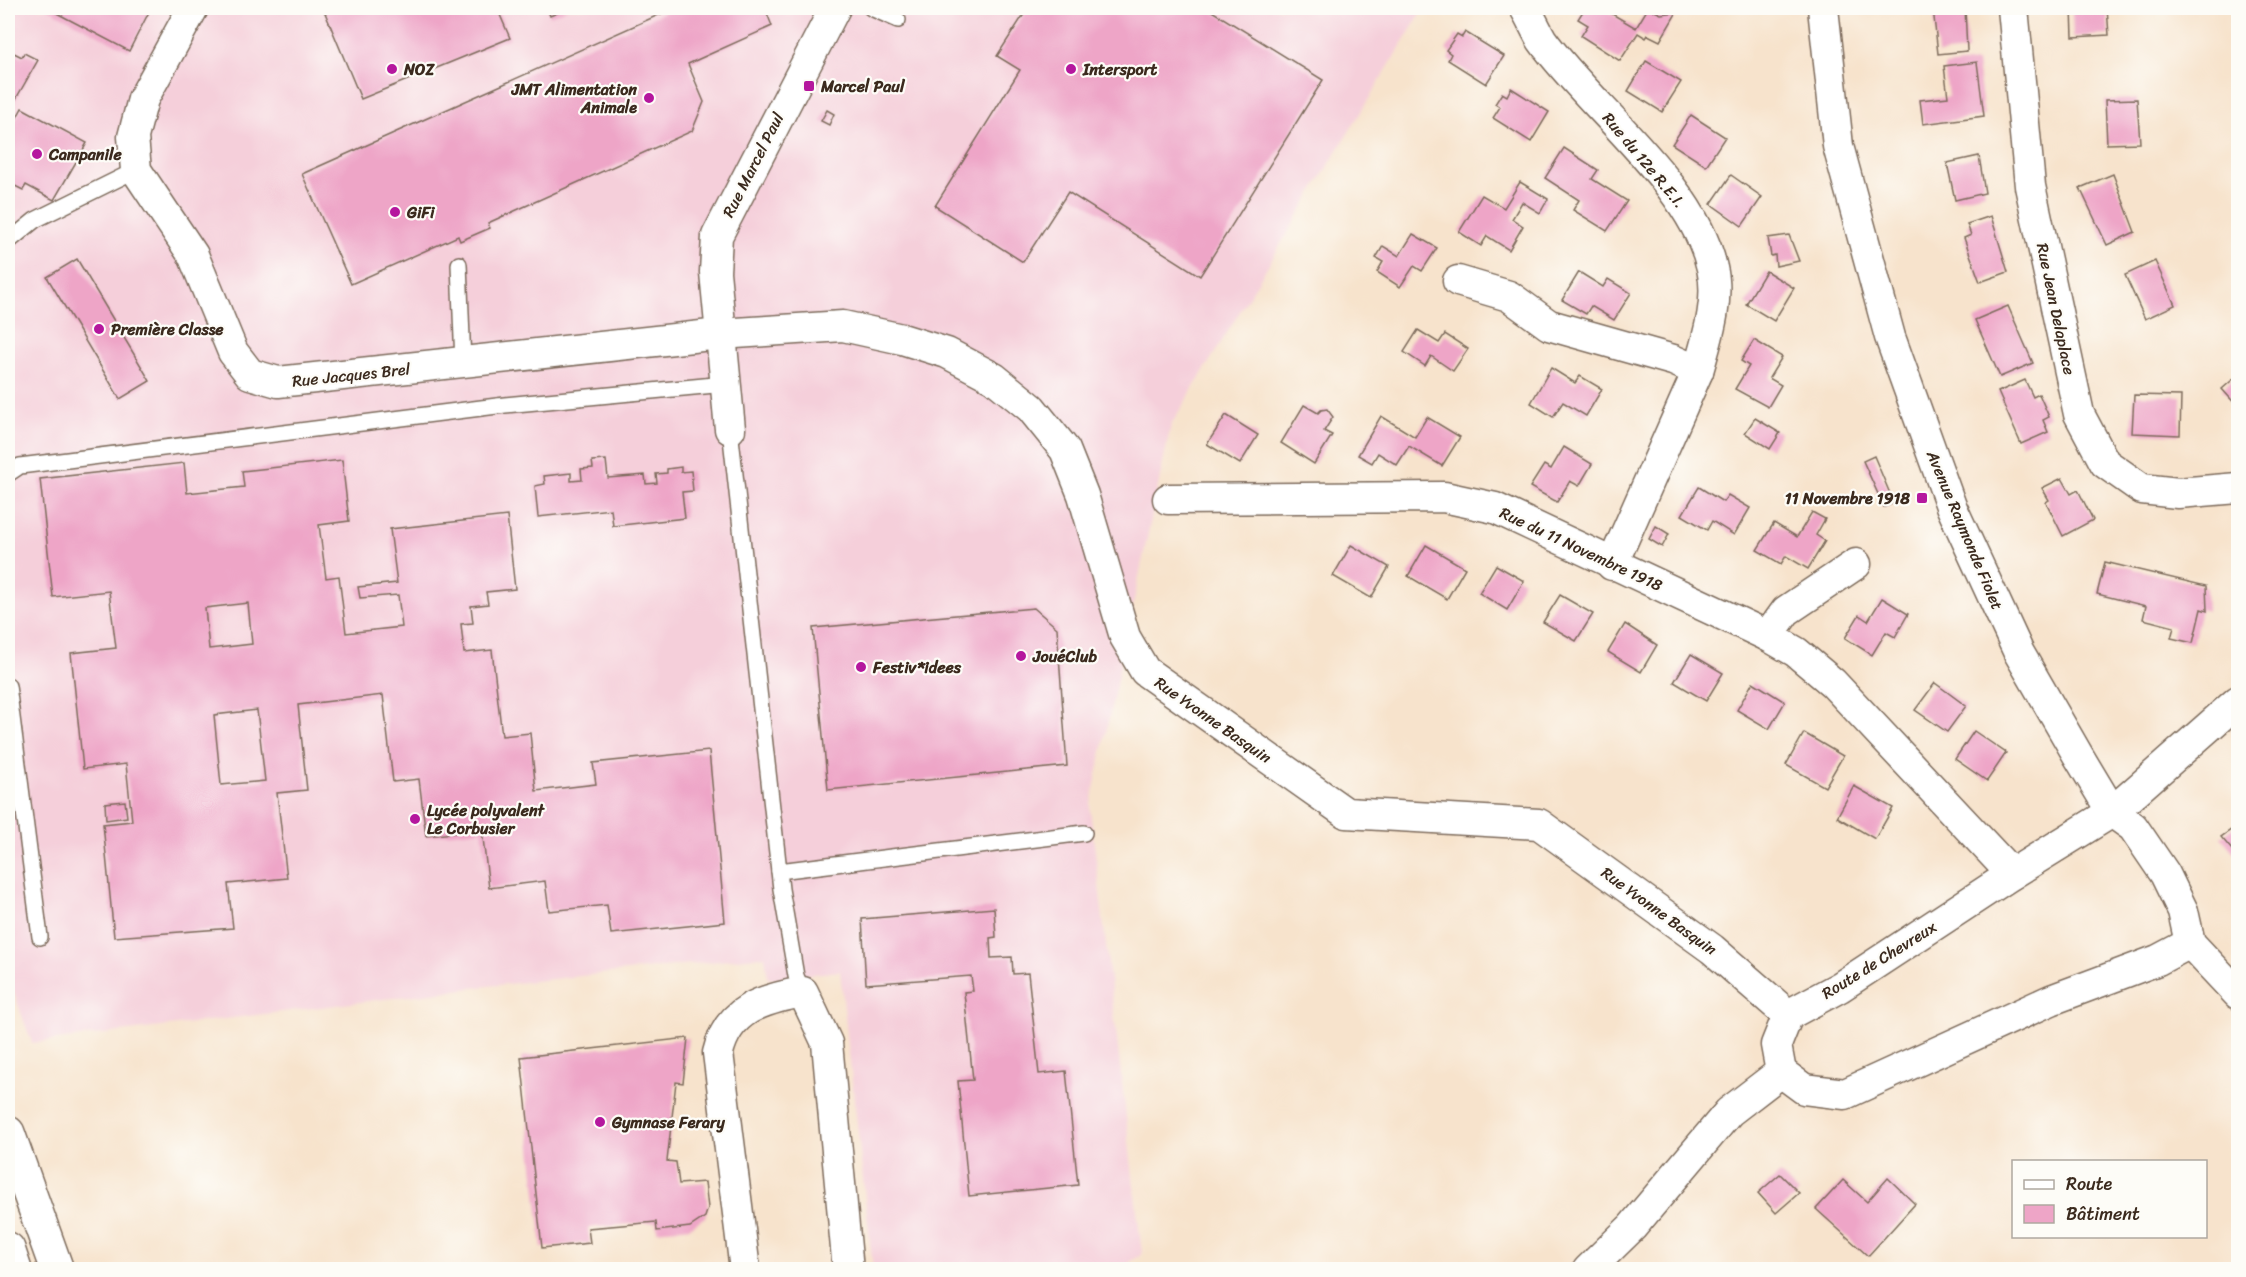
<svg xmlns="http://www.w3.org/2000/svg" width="2246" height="1277" font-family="Sriracha,sans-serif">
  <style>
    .built { fill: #f5cfda }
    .building { fill: #eea5c7; fill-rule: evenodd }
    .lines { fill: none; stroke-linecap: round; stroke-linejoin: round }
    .service-casing { stroke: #7d6b5b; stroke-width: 18 }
    .minor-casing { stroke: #7d6b5b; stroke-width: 33 }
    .trunk-casing { stroke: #7d6b5b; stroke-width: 36 }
    .service { stroke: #fff; stroke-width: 15 }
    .minor { stroke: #fff; stroke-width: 30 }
    .trunk { stroke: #fff; stroke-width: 33 }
    .poi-dot { fill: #b5179e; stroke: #fdfcf7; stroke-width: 2 }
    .labels { text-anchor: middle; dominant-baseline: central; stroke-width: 4.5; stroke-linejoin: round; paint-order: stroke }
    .poi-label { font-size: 16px; font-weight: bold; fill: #3b2a1e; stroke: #fdfcf7; text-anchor: start }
    .street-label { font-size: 16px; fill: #3b2a1e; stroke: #fdfcf7 }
  </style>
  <rect width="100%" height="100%" fill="#fdfcf7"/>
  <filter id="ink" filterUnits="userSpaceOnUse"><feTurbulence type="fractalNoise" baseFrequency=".0167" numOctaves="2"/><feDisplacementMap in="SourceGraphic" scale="12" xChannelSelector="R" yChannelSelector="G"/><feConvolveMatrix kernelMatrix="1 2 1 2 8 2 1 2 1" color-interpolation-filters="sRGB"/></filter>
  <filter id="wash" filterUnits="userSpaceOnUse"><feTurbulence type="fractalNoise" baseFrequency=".008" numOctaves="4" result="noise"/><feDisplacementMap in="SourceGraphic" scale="24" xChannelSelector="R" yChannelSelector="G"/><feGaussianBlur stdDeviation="1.35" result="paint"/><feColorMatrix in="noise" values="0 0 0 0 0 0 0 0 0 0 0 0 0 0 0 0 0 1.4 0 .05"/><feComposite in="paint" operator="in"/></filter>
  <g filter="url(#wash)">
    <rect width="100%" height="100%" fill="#f7e3cc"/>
    <polygon class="built" points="8,8 1424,8 1171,425 1090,808 1142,1254 1120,1269 873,1269 840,971 768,979 765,956 488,986 32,1043 8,977"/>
    <g id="blocks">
      <g class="building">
        <polygon points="47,8 151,8 129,51"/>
        <polygon points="323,8 497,8 510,38 361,99"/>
        <polygon points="547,8 569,8 550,16"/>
        <polygon points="674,8 765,8 772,26 688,64 704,102 692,131 488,223 490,228 460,241 458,236 351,284 302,174"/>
        <polygon points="1028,8 1207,8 1323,80 1200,276 1068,192 1023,262 935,206 1020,70 997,56"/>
        <polygon points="1585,8 1602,8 1636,28 1648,8 1661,14 1677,12 1660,41 1648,35 1646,38 1638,33 1620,61 1581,36 1588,25 1578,19"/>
        <polygon points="1933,8 1965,8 1967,51 1938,54"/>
        <polygon points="2072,8 2107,8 2109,35 2073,37"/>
        <polygon points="1465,32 1504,56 1486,84 1448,60 1451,54 1446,50 1457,34 1462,37"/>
        <polygon points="8,50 22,57 24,53 38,60 13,104 8,101"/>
        <polygon points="1646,61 1681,82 1662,112 1628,91"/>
        <polygon points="1977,62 1984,116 1923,124 1920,100 1948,97 1944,66"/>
        <polygon points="1511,88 1549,112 1531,142 1493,118 1500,107 1495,104 1502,93 1507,96"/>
        <polygon points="2137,99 2140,143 2107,144 2105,100"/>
        <polygon points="22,108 87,143 54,200 26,185 23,190 9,183 11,179 8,176 8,134"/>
        <polygon points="827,110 834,114 829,125 821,121"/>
        <polygon points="1691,115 1725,137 1706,166 1672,144"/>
        <polygon points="1564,148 1598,170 1592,179 1627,201 1607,231 1573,210 1579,200 1545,178"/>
        <polygon points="1979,156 1985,193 1955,200 1947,163"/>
        <polygon points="2113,174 2135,232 2107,245 2080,188"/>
        <polygon points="1731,175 1762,197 1742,226 1711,204"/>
        <polygon points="1520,182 1548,199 1540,213 1522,202 1512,219 1523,226 1509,250 1487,236 1481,246 1459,232 1482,195 1504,208"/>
        <polygon points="1991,216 2008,272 1980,282 1964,238 1971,235 1967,224"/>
        <polygon points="1413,234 1437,248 1422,271 1414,266 1400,287 1377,272 1383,262 1376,258 1383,246 1399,256"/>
        <polygon points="1789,235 1799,261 1776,266 1775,255 1771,256 1768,238"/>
        <polygon points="77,259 150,381 120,399 47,277"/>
        <polygon points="2155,261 2175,305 2145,319 2125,275"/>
        <polygon points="1766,271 1794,288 1774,321 1746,304"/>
        <polygon points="1579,272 1603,287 1608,279 1631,293 1614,320 1591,306 1586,314 1562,300"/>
        <polygon points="2008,306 2033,363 2000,377 1975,320"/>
        <polygon points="1418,330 1439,343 1445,334 1468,349 1453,371 1431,356 1425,366 1404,352"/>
        <polygon points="1754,340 1782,357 1769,378 1781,385 1768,407 1735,389 1749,366 1741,361"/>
        <polygon points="1551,368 1575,383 1580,376 1602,389 1586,416 1563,402 1553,417 1531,403"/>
        <polygon points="2238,375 2238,407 2222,389"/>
        <polygon points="2025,380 2033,397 2039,394 2049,417 2043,420 2048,432 2021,444 1998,392"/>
        <polygon points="2134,395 2181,396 2180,435 2132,433"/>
        <polygon points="1304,405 1318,413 1321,410 1327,409 1333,417 1324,431 1332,435 1314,464 1281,443"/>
        <polygon points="1226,415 1258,435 1240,464 1207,444"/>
        <polygon points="1381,416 1415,437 1427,417 1460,437 1442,466 1409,446 1397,465 1378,453 1372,463 1358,455"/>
        <polygon points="1755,418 1780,433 1770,449 1745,433"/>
        <polygon points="1564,447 1592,464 1579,486 1570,481 1557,502 1530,487 1544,465 1551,469"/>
        <polygon points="1874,456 1894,503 1884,507 1863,461"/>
        <path d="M342 460 349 521 319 525 326 578 339 576 346 633 402 627 398 595 360 598 358 587 397 583 390 529 507 516 515 589 486 592 488 604 471 606 473 623 461 624 464 653 492 650 502 736 530 733 536 791 596 784 593 763 709 751 725 922 611 934 607 905 549 911 545 881 489 888 482 830 426 836 419 779 393 782 383 695 298 705 307 790 277 793 287 878 228 884 233 928 114 937 103 824 132 821 126 764 83 769 71 653 116 648 109 591 53 597 40 479 184 463 187 493 244 487 242 471ZM248 603 252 644 209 649 205 608ZM257 710 265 781 221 785 214 715Z"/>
        <polygon points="606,460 608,478 645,475 646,484 657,483 656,474 667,473 667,469 681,467 681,472 691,471 693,491 682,492 685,518 613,526 611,509 538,517 535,486 545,484 544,476 571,473 571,481 582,480 581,469 593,468 592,461"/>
        <polygon points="2062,478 2071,494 2078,490 2093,520 2063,536 2046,502 2049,500 2042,488"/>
        <polygon points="1699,487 1723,502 1728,495 1750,508 1734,535 1712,521 1707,530 1682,515"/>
        <polygon points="1812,512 1825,519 1816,535 1825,541 1808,569 1786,556 1781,564 1757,550 1774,523 1797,537"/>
        <polygon points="1656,526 1669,534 1662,547 1649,539"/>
        <polygon points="1351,545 1389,567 1371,598 1333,576"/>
        <polygon points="1426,545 1465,568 1447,599 1408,576"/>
        <polygon points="2105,562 2206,586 2207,611 2201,609 2193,643 2171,638 2174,627 2143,619 2146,606 2097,594"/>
        <polygon points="1496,565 1524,581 1507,610 1479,593"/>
        <polygon points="1560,595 1593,614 1576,641 1543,622"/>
        <polygon points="1882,598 1908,614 1895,637 1886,632 1872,655 1845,638 1859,615 1868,621"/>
        <polygon points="1034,608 1057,628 1067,766 828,790 813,628"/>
        <polygon points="1625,624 1657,645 1641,672 1608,652"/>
        <polygon points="1691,654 1723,673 1706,701 1674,682"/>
        <polygon points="1753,682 1785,702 1769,729 1737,710"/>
        <polygon points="1935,683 1966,706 1947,732 1915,710"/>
        <polygon points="1974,731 2006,753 1987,781 1955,759"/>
        <polygon points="1804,733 1843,756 1825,787 1786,765"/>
        <polygon points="1854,786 1893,808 1875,839 1837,817"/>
        <polygon points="125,801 127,817 106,820 105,803"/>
        <polygon points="2238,825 2238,857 2221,837"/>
        <polygon points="994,908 996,937 990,938 991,958 1012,957 1013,974 1028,973 1039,1074 1066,1071 1078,1185 969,1196 958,1081 973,1080 964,992 973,991 971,976 866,984 862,919"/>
        <polygon points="688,1038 683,1083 676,1082 667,1161 676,1162 679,1184 705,1182 708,1208 705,1217 690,1227 657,1231 656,1222 588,1228 590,1243 542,1248 521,1057"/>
        <polygon points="1780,1174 1799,1193 1776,1213 1758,1193"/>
        <polygon points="1888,1178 1915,1204 1868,1256 1816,1209 1843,1180 1867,1202"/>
      </g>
    </g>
  </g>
  <g filter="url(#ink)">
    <use href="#blocks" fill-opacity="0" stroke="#7d6b5b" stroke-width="1.5"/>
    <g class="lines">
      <g class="service-casing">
        <g id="service">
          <polyline points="871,8 898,20"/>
          <polyline points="8,242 35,220 136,170"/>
          <polyline points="459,264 463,363"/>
          <polyline points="730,429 781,889 796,976 803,992"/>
          <polyline points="8,474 20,466 505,405 725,384"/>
          <polyline points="8,686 40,937"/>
          <polyline points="779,871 1084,833"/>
        </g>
      </g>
      <g class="minor-casing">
        <g id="minor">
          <polyline points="193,8 143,99 133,137 136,170 193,255 233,352 250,374 278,382 720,334 843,326 902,339 947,353 994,378 1031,408 1065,450 1083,495 1125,637 1145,671 1346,813 1539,824 1712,949 1788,1015"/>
          <path d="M1525 8C1531 18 1536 30 1542 40 1591 108 1694 185 1712 268 1720 301 1707 339 1698 371L1612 565"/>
          <polyline points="1823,8 1838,146 1890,337 1951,506 2019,653 2079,757 2112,812 2133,827 2165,874 2183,911 2190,943 2238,994"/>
          <polyline points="2013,8 2030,186 2079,414 2105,463 2142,489 2178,493 2238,488"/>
          <polyline points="1458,281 1509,296 1549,325 1673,360 1698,371"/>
          <polyline points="730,429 715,272 717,236 835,8"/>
          <polyline points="1168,499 1444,497 1495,508 1768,636 1796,652 1833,683 2012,874"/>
          <polyline points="1768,636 1786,611 1856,564"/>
          <polyline points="1781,1072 1776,1045 1788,1015 1840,987 2012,874 2112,812 2238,701"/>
          <polyline points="1781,1072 1804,1089 1845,1094 2051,1000 2158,960 2190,943"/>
          <path d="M745 1270 718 1053C728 1009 763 999 803 992L827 1043 848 1270"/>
          <polyline points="1588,1270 1632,1227 1729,1112 1781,1072"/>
        </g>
      </g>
      <g class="trunk-casing">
        <g id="trunk">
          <polyline points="8,1133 57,1270"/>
          <polyline points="8,1249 15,1270"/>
        </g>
      </g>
      <use href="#service" class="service"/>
      <use href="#minor" class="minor"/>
      <use href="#trunk" class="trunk"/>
    </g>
  </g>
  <g class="poi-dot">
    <circle cx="392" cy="69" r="6"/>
    <circle cx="1071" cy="69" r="6"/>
    <rect x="803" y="80" width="12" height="12" rx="3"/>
    <circle cx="649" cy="98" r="6"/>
    <circle cx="37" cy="154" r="6"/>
    <circle cx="395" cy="212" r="6"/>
    <circle cx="99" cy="329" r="6"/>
    <rect x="1916" y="492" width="12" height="12" rx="3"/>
    <circle cx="1021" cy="656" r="6"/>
    <circle cx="861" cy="667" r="6"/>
    <circle cx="415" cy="819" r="6"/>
    <circle cx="600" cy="1122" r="6"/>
  </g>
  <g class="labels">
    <g class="poi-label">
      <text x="404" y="69">NOZ</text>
      <text x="1083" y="69">Intersport</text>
      <text x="821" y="86">Marcel Paul</text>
      <text x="637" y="89" text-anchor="end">JMT Alimentation<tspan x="637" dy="18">Animale</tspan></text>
      <text x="49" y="154">Campanile</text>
      <text x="407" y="212">GiFi</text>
      <text x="111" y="329">Première Classe</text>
      <text x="1910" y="498" text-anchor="end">11 Novembre 1918</text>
      <text x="1033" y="656">JouéClub</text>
      <text x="873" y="667">Festiv*idees</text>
      <text x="427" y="810">Lycée polyvalent<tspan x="427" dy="18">Le Corbusier</tspan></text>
      <text x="612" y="1122">Gymnase Ferary</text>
    </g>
    <g class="street-label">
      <text transform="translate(1644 160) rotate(50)">Rue du 12e R.E.I.</text>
      <text transform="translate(753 165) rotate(-63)">Rue Marcel Paul</text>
      <text transform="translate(2056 309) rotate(78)">Rue Jean Delaplace</text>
      <text transform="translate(351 375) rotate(-6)">Rue Jacques Brel</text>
      <text transform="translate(1965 530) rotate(67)">Avenue Raymonde Fiolet</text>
      <text transform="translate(1581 549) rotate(25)">Rue du 11 Novembre 1918</text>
      <text transform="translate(1213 720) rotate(35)">Rue Yvonne Basquin</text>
      <text transform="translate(1659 911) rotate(36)">Rue Yvonne Basquin</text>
      <text transform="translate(1879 960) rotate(-32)">Route de Chevreux</text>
    </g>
  </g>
  <rect width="2246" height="1277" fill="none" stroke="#fdfcf7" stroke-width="30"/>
  <rect x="2012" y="1160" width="195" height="78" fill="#fdfcf7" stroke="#afa8a0" stroke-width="1.5"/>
  <rect x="2024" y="1180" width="30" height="9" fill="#ffffff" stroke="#afa8a0" stroke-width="1.5"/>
  <text x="2066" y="1190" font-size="18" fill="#3b2a1e">Route</text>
  <rect x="2024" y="1205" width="30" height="18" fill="#eea5c7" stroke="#afa8a0" stroke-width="1.5"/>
  <text x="2066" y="1220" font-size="18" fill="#3b2a1e">Bâtiment</text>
</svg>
